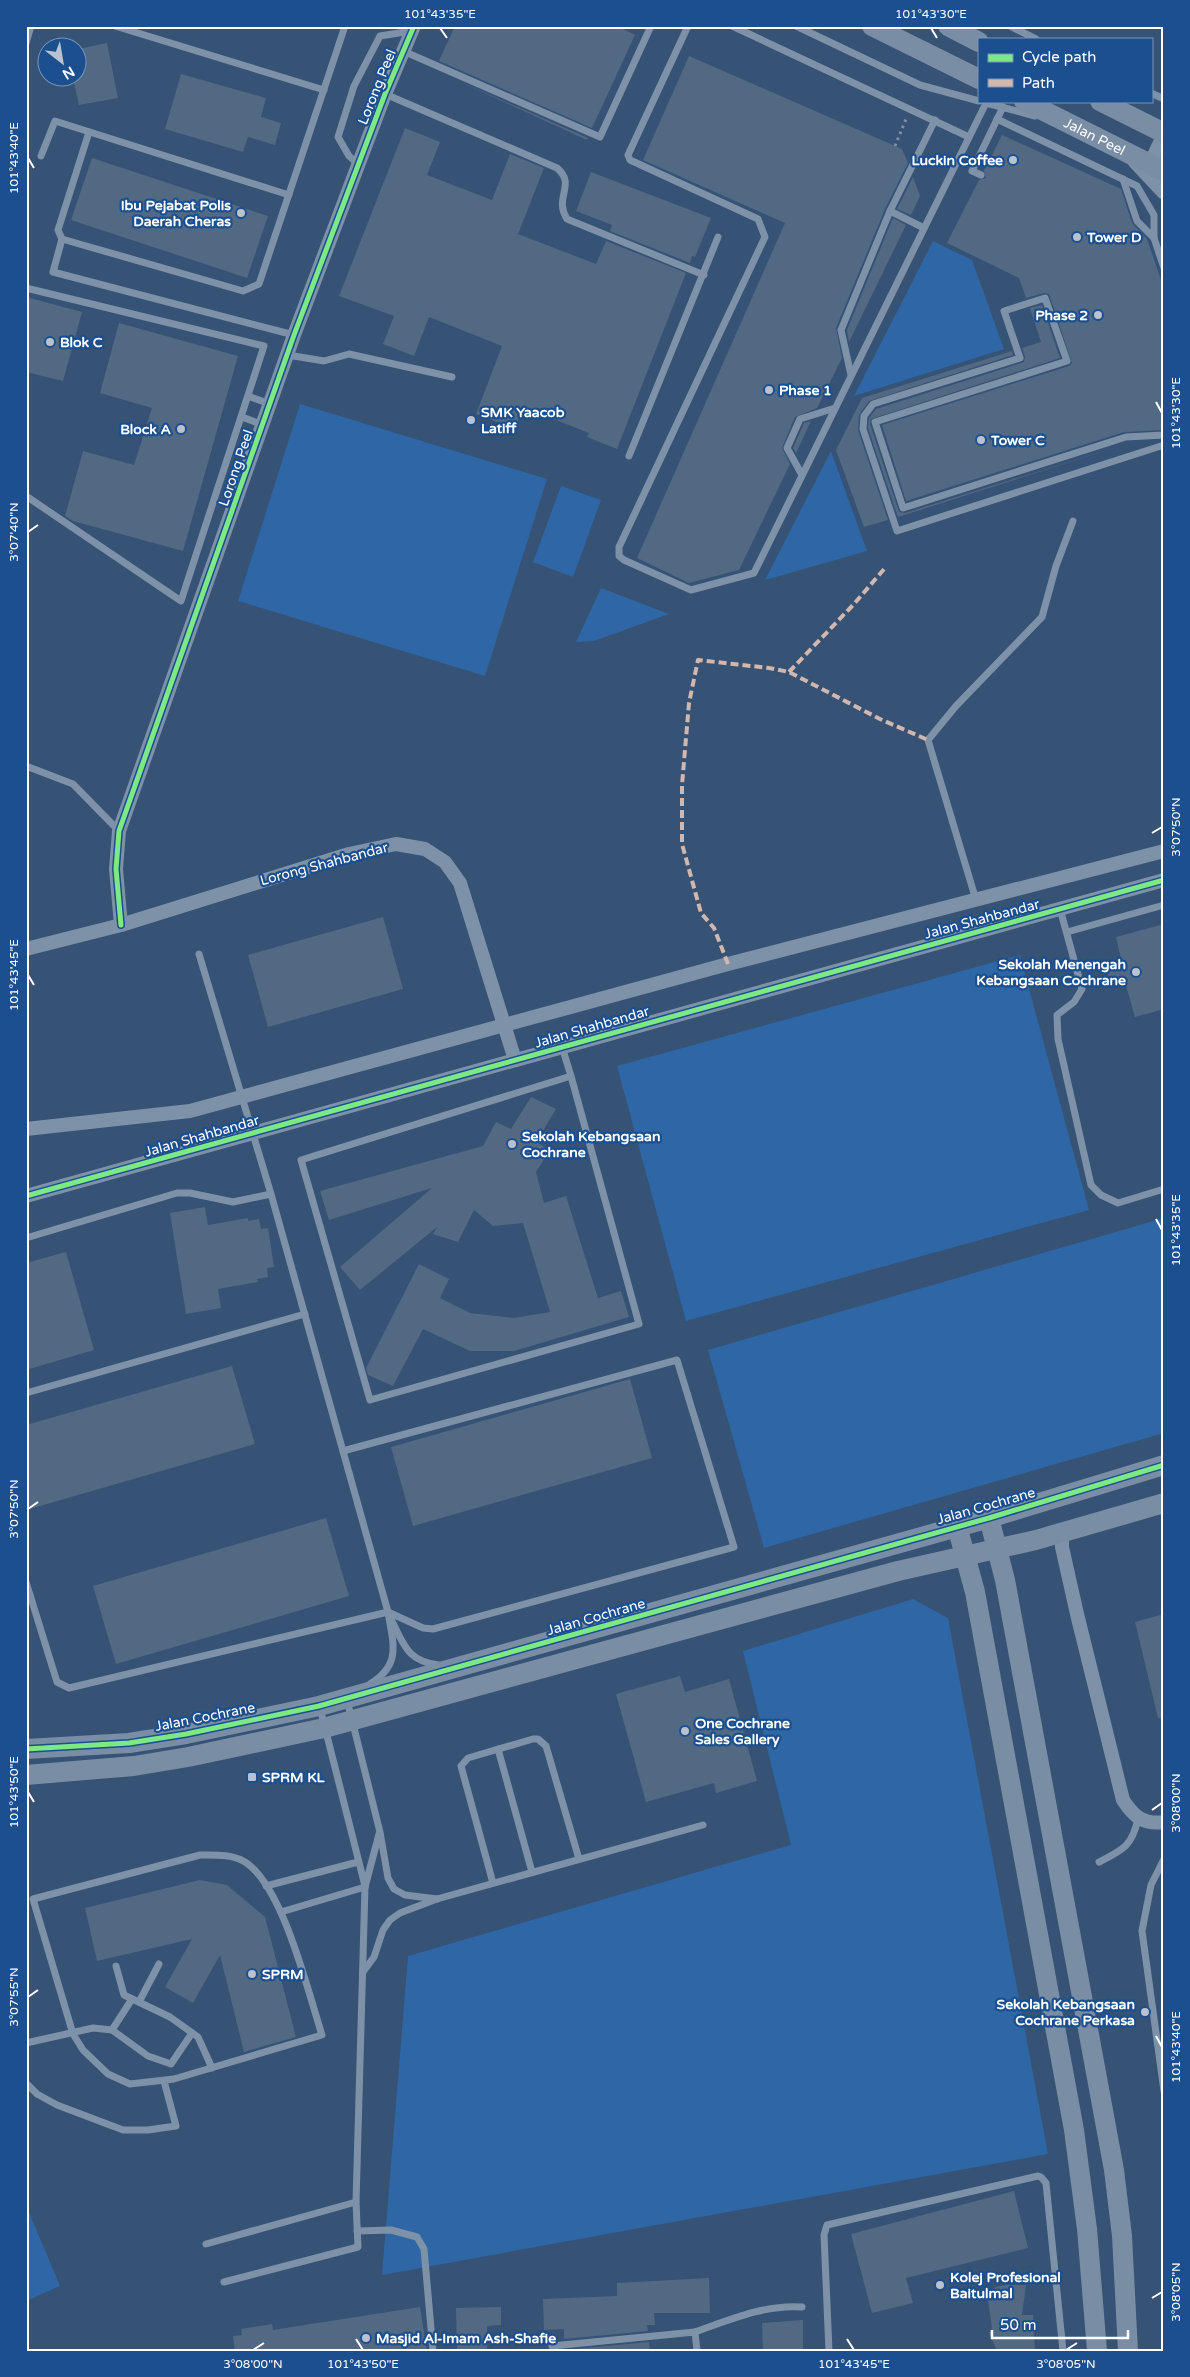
<svg xmlns="http://www.w3.org/2000/svg" width="1190" height="2377" font-family="'Varela Round',sans-serif">
  <style>
    .green { fill: #2f66a5 }
    .building { fill: #526984 }
    .lines { fill: none; stroke-linecap: round; stroke-linejoin: round }
    .path { stroke: #7d92a8; stroke-width: 3; stroke-dasharray: 2.5 4; stroke-linecap: butt }
    .lane { stroke: #7d92a8; stroke-width: 7 }
    .street { stroke: #7d92a8; stroke-width: 14 }
    .secondary { stroke: #798da4; stroke-width: 20 }
    .quiet { stroke: #d1b7ad; stroke-width: 4; stroke-dasharray: 8 4; stroke-linecap: butt }
    .cycleway-casing { stroke: #1b4f8f; stroke-width: 8 }
    .cycleway { stroke: #7ce984; stroke-width: 5 }
    .ticks { fill: none; stroke: #fff; stroke-width: 2 }
    .poi-dot { fill: #b9c2ce; stroke: #1b4f8f; stroke-width: 2 }
    .labels { text-anchor: middle; dominant-baseline: central; stroke-width: 4.5; stroke-linejoin: round; paint-order: stroke }
    .street-label { font-size: 14px; fill: #fff; stroke: #1b4f8f }
    .poi-label { font-size: 14px; font-weight: bold; fill: #fff; stroke: #1b4f8f; text-anchor: start }
    .neatline { fill: none; stroke: #fff; stroke-width: 2 }
    .ticks-label { font-size: 12px; text-anchor: middle; fill: #fff }
  </style>
  <rect width="100%" height="100%" fill="#365274"/>
  <g class="green">
    <polygon points="933,241 972,260 1004,349 854,396"/>
    <polygon points="300,404 547,479 485,676 238,601"/>
    <polygon points="831,451 867,551 765,580"/>
    <polygon points="561,486 601,500 573,577 533,562"/>
    <polygon points="601,588 669,614 594,641 576,642"/>
    <polygon points="1020,955 1089,1210 686,1321 617,1066"/>
    <polygon points="1164,1218 1164,1433 764,1548 708,1350"/>
    <polygon points="913,1599 948,1618 1048,2154 382,2275 408,1956 791,1845 743,1651"/>
    <polygon points="26,2205 60,2286 26,2301"/>
  </g>
  <g class="building">
    <polygon points="455,26 617,26 635,35 592,128 439,61"/>
    <polygon points="107,43 118,98 79,105 73,78 78,78 78,49"/>
    <polygon points="689,56 902,149 908,163 885,209 836,328 842,358 817,408 795,417 782,448 790,464 739,570 689,583 637,558 785,223 643,160"/>
    <polygon points="181,74 266,98 261,117 281,123 275,145 248,137 243,152 165,129"/>
    <polygon points="454,79 588,138 587,140"/>
    <polygon points="405,128 440,142 427,175 492,200 510,154 544,168 518,234 596,264 606,241 686,273 617,449 587,437 589,433 523,407 515,429 476,414 502,346 429,317 414,356 383,344 394,316 339,296"/>
    <polygon points="1002,135 1121,189 1132,223 1147,239 1164,289 1164,430 1124,432 906,501 882,425 1069,366 1072,363 1049,294 1044,293 1026,298 1019,278 947,243 979,180 986,178 984,171"/>
    <polygon points="92,158 268,216 247,278 71,220"/>
    <polygon points="591,172 711,218 695,257 692,256 690,263 610,231 612,225 576,211"/>
    <polygon points="913,177 920,196 911,215 897,209"/>
    <polygon points="893,218 906,225 849,342 847,330"/>
    <polygon points="26,297 82,312 63,381 26,372"/>
    <polygon points="1042,305 1060,358 871,419 870,424 899,512 905,513 1133,442 898,517 868,428 869,418 876,409 1024,362 1025,357 1022,348 1041,342 1030,308"/>
    <polygon points="119,323 238,356 183,551 73,521 65,516 83,451 134,465 152,408 100,393"/>
    <polygon points="1012,351 1013,355 869,401 859,415 858,430 888,520 864,527 836,450 862,398"/>
    <polygon points="811,421 796,453 793,448 804,423"/>
    <polygon points="383,917 403,989 268,1027 248,955"/>
    <polygon points="1164,924 1164,1009 1135,1017 1125,982 1111,986 1105,962 1121,959 1116,937"/>
    <polygon points="531,1097 556,1109 536,1142 550,1150 536,1172 544,1203 566,1196 598,1298 621,1291 629,1317 514,1351 470,1351 423,1329 393,1386 368,1375 366,1368 419,1264 449,1279 440,1298 470,1313 514,1318 550,1312 523,1223 493,1226 474,1210 458,1242 433,1234 437,1227 360,1290 340,1267 432,1188 329,1220 320,1191 483,1146 496,1122 511,1129"/>
    <polygon points="205,1207 208,1225 248,1218 248,1221 259,1219 261,1229 268,1228 274,1267 267,1268 268,1277 257,1279 258,1282 218,1289 221,1308 186,1314 170,1213"/>
    <polygon points="66,1252 94,1350 26,1370 26,1263"/>
    <polygon points="232,1366 255,1444 26,1510 26,1425"/>
    <polygon points="630,1379 652,1458 413,1526 391,1447"/>
    <polygon points="326,1518 349,1596 116,1664 93,1586"/>
    <polygon points="1164,1614 1164,1718 1158,1718 1135,1622"/>
    <polygon points="680,1676 685,1692 729,1679 757,1781 716,1793 714,1783 646,1802 616,1694"/>
    <polygon points="200,1880 227,1885 265,1917 296,2037 244,2052 220,1955 193,2003 165,1987 192,1939 97,1961 85,1908"/>
    <polygon points="1014,2191 1028,2248 906,2278 913,2303 872,2313 851,2234"/>
    <polygon points="709,2278 710,2313 654,2313 655,2325 647,2325 648,2331 564,2339 564,2329 544,2330 543,2299 617,2296 617,2283"/>
    <polygon points="1005,2285 1026,2285 1022,2315 1033,2315 1035,2351 997,2351 989,2333 992,2328 987,2294 996,2287"/>
    <polygon points="420,2307 427,2351 235,2351 233,2336 242,2335 241,2329 272,2324 273,2330"/>
    <polygon points="501,2307 501,2325 487,2326 487,2351 457,2351 456,2308"/>
    <polygon points="803,2320 803,2351 763,2351 762,2323"/>
    <polygon points="649,2342 650,2351 564,2351 564,2350"/>
  </g>
  <g class="lines">
    <polyline class="path" points="895,146 906,119"/>
    <g class="lane">
      <polyline points="115,26 324,90"/>
      <polyline points="688,26 628,155 630,160 758,219 765,237 619,547 619,556 624,560 691,590 754,573 986,103 1035,116"/>
      <polyline points="732,26 969,137"/>
      <polyline points="796,26 920,85 979,101"/>
      <polyline points="1010,26 1036,39"/>
      <polyline points="26,43 31,26"/>
      <polyline points="403,51 600,137 651,26"/>
      <polyline points="1151,93 1164,99"/>
      <path d="M385 94 557 168C577 185 553 197 567 219L704 275"/>
      <polyline points="997,119 1137,186 1154,215 1154,238 1164,268"/>
      <polyline points="89,132 58,230 62,239 243,291 259,284 345,26"/>
      <polyline points="41,156 55,121 289,195"/>
      <polyline points="359,165 349,156 338,137 354,86 380,36 411,31"/>
      <polyline points="981,175 972,171 1003,107"/>
      <polyline points="1123,179 1137,221 1154,238"/>
      <polyline points="924,228 890,211 935,120"/>
      <polyline points="62,239 53,272 294,335"/>
      <polyline points="26,288 264,346 181,601 26,496"/>
      <polyline points="288,355 324,361 349,354 452,377"/>
      <polyline points="851,375 841,330 890,211"/>
      <polyline points="248,396 270,404"/>
      <polyline points="242,417 263,425"/>
      <polyline points="1164,435 1126,437 903,508 875,422 1067,361 1045,298 1004,311 1020,358 873,404 864,416 863,429 897,531 1164,445"/>
      <polyline points="629,456 718,237"/>
      <polyline points="802,475 787,448 800,419 835,408"/>
      <polyline points="26,766 73,784 119,831"/>
      <polyline points="976,900 928,740 956,706 1042,617 1056,566 1073,521"/>
      <polyline points="1060,909 1082,989 1074,1002 1057,1015 1058,1039 1091,1185 1101,1195 1118,1203 1164,1189"/>
      <polyline points="1067,932 1164,905"/>
      <path d="M199 954 271 1194 388 1612C393 1644 402 1664 370 1684"/>
      <polyline points="562,1047 571,1076 639,1324 370,1400 301,1160 571,1076"/>
      <polyline points="26,1238 177,1193 190,1193 233,1202 271,1194"/>
      <polyline points="26,1393 305,1314"/>
      <polyline points="26,1582 57,1682 69,1688 388,1612 423,1628 433,1629 734,1547 677,1360 343,1451"/>
      <path d="M391 1619C404 1645 407 1661 439 1665"/>
      <polyline points="347,1700 380,1832 388,1878 394,1889 405,1895 437,1899"/>
      <polyline points="320,1708 365,1886"/>
      <polyline points="498,1749 532,1872"/>
      <path d="M200 1855C215 1855 232 1854 245 1862 283 1886 308 1992 322 2035L174 2079 130 2084 108 2074 83 2050 73 2034 33 1899Z"/>
      <polyline points="1164,1859 1151,1885 1142,1931 1164,2091"/>
      <path d="M1099 1862C1123 1850 1132 1846 1138 1819"/>
      <polyline points="493,1883 461,1766 468,1758 533,1739 538,1739 546,1746 579,1859"/>
      <polyline points="266,1886 358,1862"/>
      <polyline points="281,1912 365,1887"/>
      <polyline points="116,1966 124,1995 170,2017 198,2037 212,2068"/>
      <polyline points="363,1972 374,1957 383,1930 390,1920 400,1913 437,1899 703,1825"/>
      <polyline points="132,1999 112,2030 148,2056 171,2064 192,2033"/>
      <polyline points="139,2002 159,1964"/>
      <polyline points="26,2043 93,2028 112,2030"/>
      <polyline points="26,2083 37,2094 57,2105 123,2130 148,2130 176,2126 164,2081"/>
      <polyline points="357,2231 391,2230 417,2237 424,2249 433,2351"/>
      <polyline points="206,2244 356,2202 365,1887 379,1834"/>
      <polyline points="224,2282 358,2247 356,2202"/>
      <path d="M695 2332C729 2320 766 2304 802 2307"/>
      <polyline points="552,2346 695,2332 697,2351"/>
      <polyline points="829,2351 824,2235 827,2225 1038,2176 1041,2177 1046,2183 1063,2351"/>
    </g>
    <g class="street">
      <polyline points="1134,161 1164,193"/>
      <polyline points="1150,164 1164,134"/>
      <polyline points="121,925 116,869 119,831 294,335 385,94 414,26"/>
      <polyline points="26,949 121,925 349,854 396,844 425,849 445,862 460,883 515,1060"/>
      <polyline points="26,1129 190,1111 728,964 1164,851"/>
      <polyline points="26,1196 1164,880"/>
      <path d="M1062 1532V1547L1077 1614 1123 1800C1134 1817 1144 1825 1164 1822"/>
    </g>
    <g class="secondary">
      <polyline points="872,26 979,79"/>
      <polyline points="948,26 979,42"/>
      <path id="s1" d="M1024 101 1164 171"/>
      <polyline points="1100,101 1164,133"/>
      <polyline points="989,1518 1005,1580 1114,2170 1122,2236 1128,2351"/>
      <polyline points="957,1526 975,1592 1074,2130 1087,2229 1097,2351"/>
      <polyline points="26,1749 129,1743 186,1734 319,1706 989,1518 1164,1465"/>
      <polyline points="26,1775 134,1766 188,1757 324,1728 898,1571 1036,1540 1164,1503"/>
    </g>
    <g class="quiet">
      <polyline points="789,672 854,604 885,568"/>
      <polyline points="728,964 714,928 701,913 682,844 682,785 689,703 698,660 769,668 789,672 880,719 928,740"/>
    </g>
    <g class="cycleway-casing">
      <g id="cycleway">
        <polyline points="121,925 116,869 119,831 294,335 385,94 414,26"/>
        <polyline points="26,1196 1164,880"/>
        <polyline points="26,1749 129,1743 186,1734 319,1706 989,1518 1164,1465"/>
      </g>
    </g>
    <use href="#cycleway" class="cycleway"/>
  </g>
  <path class="ticks" d="M440 28 447 38M931 28 937 38M28 158 34 168M1156 402 1162 413M28 532 38 525M1152 833 1162 827M28 975 34 985M1156 1219 1162 1230M28 1509 38 1502M28 1792 34 1802M1152 1810 1162 1803M28 1997 38 1990M1156 2036 1162 2047M1152 2298 1162 2292M356 2339 363 2350M847 2339 854 2350M253 2350 264 2343M1066 2350 1077 2343"/>
  <g class="poi-dot">
    <circle cx="1013" cy="160" r="5"/>
    <circle cx="241" cy="213" r="5"/>
    <circle cx="1077" cy="237" r="5"/>
    <circle cx="1098" cy="315" r="5"/>
    <circle cx="50" cy="342" r="5"/>
    <circle cx="769" cy="390" r="5"/>
    <circle cx="471" cy="420" r="5"/>
    <circle cx="181" cy="429" r="5"/>
    <circle cx="981" cy="440" r="5"/>
    <circle cx="1136" cy="972" r="5"/>
    <circle cx="512" cy="1144" r="5"/>
    <circle cx="685" cy="1731" r="5"/>
    <rect x="247" y="1772" width="10" height="10" rx="2.5"/>
    <circle cx="252" cy="1974" r="5"/>
    <circle cx="1145" cy="2012" r="5"/>
    <circle cx="940" cy="2285" r="5"/>
    <circle cx="366" cy="2338" r="5"/>
  </g>
  <g class="labels">
    <g class="street-label">
      <text transform="translate(377 87) rotate(-68)">Lorong Peel</text>
      <text stroke="none"><textPath href="#s1" startOffset="79">Jalan Peel</textPath></text>
      <text transform="translate(236 468) rotate(-71)">Lorong Peel</text>
      <text transform="translate(324 864) rotate(-15)">Lorong Shahbandar</text>
      <text transform="translate(982 919) rotate(-15)">Jalan Shahbandar</text>
      <text transform="translate(592 1027) rotate(-16)">Jalan Shahbandar</text>
      <text transform="translate(202 1136) rotate(-16)">Jalan Shahbandar</text>
      <text transform="translate(986 1506) rotate(-16)">Jalan Cochrane</text>
      <text transform="translate(596 1617) rotate(-16)">Jalan Cochrane</text>
      <text transform="translate(205 1717) rotate(-11)">Jalan Cochrane</text>
    </g>
    <g class="poi-label">
      <text x="1003" y="160" text-anchor="end">Luckin Coffee</text>
      <text x="231" y="205" text-anchor="end">Ibu Pejabat Polis<tspan x="231" dy="16">Daerah Cheras</tspan></text>
      <text x="1087" y="237">Tower D</text>
      <text x="1088" y="315" text-anchor="end">Phase 2</text>
      <text x="60" y="342">Blok C</text>
      <text x="779" y="390">Phase 1</text>
      <text x="481" y="412">SMK Yaacob<tspan x="481" dy="16">Latiff</tspan></text>
      <text x="171" y="429" text-anchor="end">Block A</text>
      <text x="991" y="440">Tower C</text>
      <text x="1126" y="964" text-anchor="end">Sekolah Menengah<tspan x="1126" dy="16">Kebangsaan Cochrane</tspan></text>
      <text x="522" y="1136">Sekolah Kebangsaan<tspan x="522" dy="16">Cochrane</tspan></text>
      <text x="695" y="1723">One Cochrane<tspan x="695" dy="16">Sales Gallery</tspan></text>
      <text x="262" y="1777">SPRM KL</text>
      <text x="262" y="1974">SPRM</text>
      <text x="1135" y="2004" text-anchor="end">Sekolah Kebangsaan<tspan x="1135" dy="16">Cochrane Perkasa</tspan></text>
      <text x="950" y="2277">Kolej Profesional<tspan x="950" dy="16">Baitulmal</tspan></text>
      <text x="376" y="2338">Masjid Al-Imam Ash-Shafie</text>
    </g>
  </g>
  <rect width="1190" height="2377" fill="none" stroke="#1b4f8f" stroke-width="55"/>
  <rect x="978" y="38" width="175" height="65" fill="#1b4f8f" stroke="#7695bc"/>
  <rect x="988" y="54" width="25" height="8" fill="#7ce984" stroke="#7695bc"/>
  <text x="1022" y="62" font-size="15" fill="#ffffff">Cycle path</text>
  <rect x="988" y="79" width="25" height="8" fill="#d1b7ad" stroke="#7695bc"/>
  <text x="1022" y="88" font-size="15" fill="#ffffff">Path</text>
  <g transform="translate(62 62) rotate(149)"><circle r="24" fill="#1b4f8f" stroke="#7695bc"/>
  <path d="M0-4L9 19L0 12L-9 19Z" fill="#b9c2ce"/>
  <text y="-8" font-size="14" font-weight="bold" text-anchor="middle" fill="#ffffff">N</text>
  </g>
  <path d="M992 2330v8h136v-8" fill="none" stroke="#ffffff" stroke-width="2.5"/>
  <text x="1000" y="2330" font-size="15" fill="#ffffff" stroke="#1b4f8f" stroke-width="4" paint-order="stroke">50 m</text>
  <rect x="28" y="28" width="1134" height="2322" class="neatline"/>
  <g class="ticks-label">
    <text x="440" y="18">101°43'35"E</text>
    <text x="931" y="18">101°43'30"E</text>
    <text transform="translate(14 158) rotate(-90)" y="4">101°43'40"E</text>
    <text transform="translate(1176 413) rotate(-90)" y="4">101°43'30"E</text>
    <text transform="translate(14 532) rotate(-90)" y="4">3°07'40"N</text>
    <text transform="translate(1176 827) rotate(-90)" y="4">3°07'50"N</text>
    <text transform="translate(14 975) rotate(-90)" y="4">101°43'45"E</text>
    <text transform="translate(1176 1230) rotate(-90)" y="4">101°43'35"E</text>
    <text transform="translate(14 1509) rotate(-90)" y="4">3°07'50"N</text>
    <text transform="translate(14 1792) rotate(-90)" y="4">101°43'50"E</text>
    <text transform="translate(1176 1803) rotate(-90)" y="4">3°08'00"N</text>
    <text transform="translate(14 1997) rotate(-90)" y="4">3°07'55"N</text>
    <text transform="translate(1176 2047) rotate(-90)" y="4">101°43'40"E</text>
    <text transform="translate(1176 2292) rotate(-90)" y="4">3°08'05"N</text>
    <text x="253" y="2368">3°08'00"N</text>
    <text x="363" y="2368">101°43'50"E</text>
    <text x="854" y="2368">101°43'45"E</text>
    <text x="1066" y="2368">3°08'05"N</text>
  </g>
</svg>
